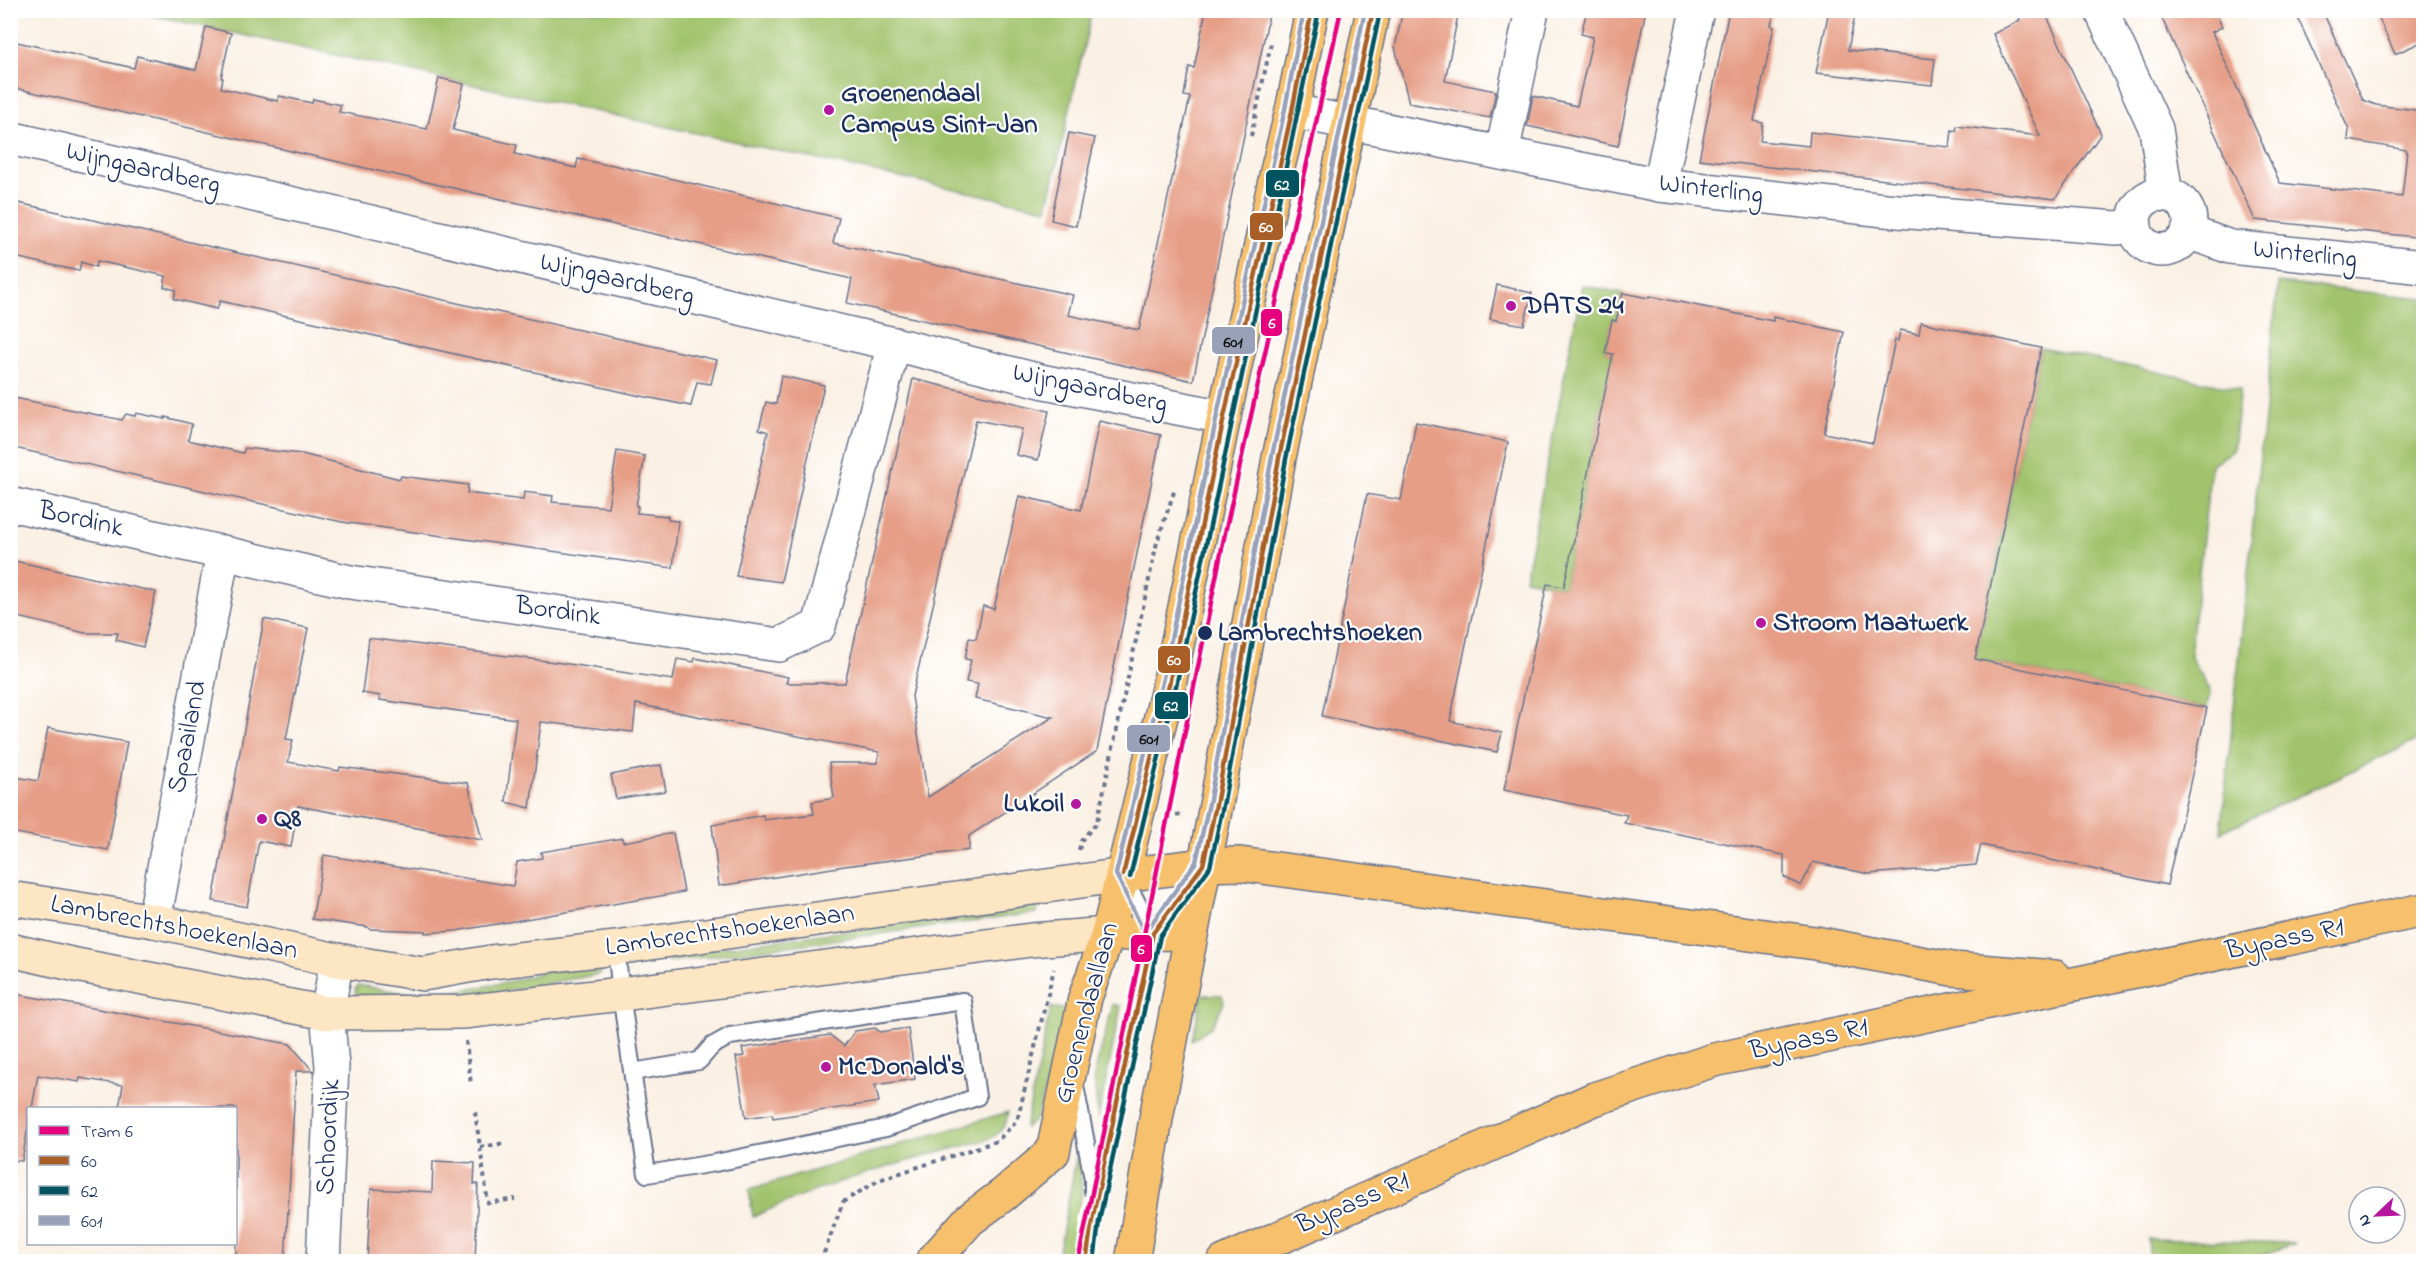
<svg xmlns="http://www.w3.org/2000/svg" width="2434" height="1272" font-family="'Indie Flower',sans-serif">
  <style>
    .green { fill: #a1c36c; stroke: #5e7965; stroke-width: 1.5 }
    .building { fill: #e69e86 }
    .lines { fill: none; stroke-linecap: round; stroke-linejoin: round }
    .lane-casing { stroke: #69738d; stroke-width: 20 }
    .street-casing { stroke: #69738d; stroke-width: 36 }
    .secondary-casing { stroke: #69738d; stroke-width: 36 }
    .primary-casing { stroke: #69738d; stroke-width: 36 }
    .highway-casing { stroke: #69738d; stroke-width: 36 }
    .path { stroke: #69738d; stroke-width: 4; stroke-dasharray: 4.5 4.5; stroke-linecap: butt }
    .lane { stroke: #fff; stroke-width: 16 }
    .street { stroke: #fff; stroke-width: 33 }
    .secondary { stroke: #fce6c4; stroke-width: 33 }
    .primary { stroke: #f7c06c; stroke-width: 33 }
    .highway { stroke: #f7c06c; stroke-width: 33 }
    .bus-1-casing { stroke: #fff; stroke-width: 9 }
    .bus-2-casing { stroke: #fff; stroke-width: 9 }
    .bus-3-casing { stroke: #fff; stroke-width: 9 }
    .bus-1 { stroke: #a85e24; stroke-width: 4.5 }
    .bus-2 { stroke: #005460; stroke-width: 4.5 }
    .bus-3 { stroke: #98a1b7; stroke-width: 4.5 }
    .tram-1-casing { stroke: #fff; stroke-width: 9 }
    .tram-1 { stroke: #e6007e; stroke-width: 4.5 }
    .poi-dot { fill: #b5179e; stroke: #fff; stroke-width: 2 }
    .stop-dot { fill: #1b2f5e; stroke: #fff; stroke-width: 2 }
    .labels { text-anchor: middle; dominant-baseline: central; stroke-width: 4.5; stroke-linejoin: round; paint-order: stroke }
    .poi-label { font-size: 27px; font-weight: bold; fill: #1b2f5e; stroke: #fff; text-anchor: start }
    .street-label { font-size: 27px; fill: #1b2f5e; stroke: #fff }
    .stop-label { font-size: 27px; font-weight: bold; fill: #1b2f5e; stroke: #fff; text-anchor: start }
    .line-badge { stroke: #fff; stroke-width: 2 }
    .badge-label { font-size: 16px; text-anchor: middle; font-weight: bold; fill: #fff }
    .pale-badge-label { font-size: 16px; text-anchor: middle; font-weight: bold; fill: #111 }
  </style>
  <rect width="100%" height="100%" fill="#fff"/>
  <filter id="ink" filterUnits="userSpaceOnUse"><feTurbulence type="fractalNoise" baseFrequency=".0167" numOctaves="2"/><feDisplacementMap in="SourceGraphic" scale="12" xChannelSelector="R" yChannelSelector="G"/><feConvolveMatrix kernelMatrix="1 2 1 2 8 2 1 2 1" color-interpolation-filters="sRGB"/></filter>
  <filter id="wash" filterUnits="userSpaceOnUse"><feTurbulence type="fractalNoise" baseFrequency=".008" numOctaves="4" result="noise"/><feDisplacementMap in="SourceGraphic" scale="24" xChannelSelector="R" yChannelSelector="G"/><feGaussianBlur stdDeviation="1.35" result="paint"/><feColorMatrix in="noise" values="0 0 0 0 0 0 0 0 0 0 0 0 0 0 0 0 0 1.4 0 .05"/><feComposite in="paint" operator="in"/></filter>
  <g filter="url(#wash)">
    <rect width="100%" height="100%" fill="#faf0e3"/>
    <g class="green">
      <polygon points="132,11 1092,11 1047,209"/>
      <polygon points="2278,283 2423,298 2423,738 2221,832"/>
      <polygon points="1582,285 1623,293 1616,321 1612,321 1605,352 1616,355 1606,387 1564,587 1525,579"/>
      <polygon points="2041,348 2240,389 2233,450 2211,465 2190,655 2210,690 2207,708 1975,659"/>
      <polygon points="1039,905 1037,913 668,962 666,955"/>
      <path d="M566 964 600 965 602 969 601 973 595 975 456 1000 397 1001 356 995 355 989 359 985C377 988 395 993 414 993 465 993 518 982 566 964Z"/>
      <polygon points="1202,995 1222,995 1224,1003 1212,1026 1192,1040"/>
      <polygon points="1113,1004 1121,1006 1098,1119 1094,1076"/>
      <polygon points="1051,1007 1065,1009 1039,1112 1034,1121 1025,1128"/>
      <path d="M1008 1112C1006 1126 1002 1131 990 1139 909 1160 829 1181 753 1217L749 1190Z"/>
      <polygon points="1078,1148 1082,1190 1071,1261 1057,1261"/>
      <polygon points="2148,1239 2295,1243 2247,1261 2150,1262"/>
    </g>
    <g id="blocks">
      <g class="building">
        <polygon points="1206,10 1270,10 1193,381 847,303 852,279 10,87 10,42 17,42 134,68 137,56 196,70 206,27 231,33 221,78 223,78 221,88 278,101 279,96 312,103 313,99 341,105 339,112 427,129 439,78 464,84 453,130 517,145 515,154 576,168 578,159 608,165 609,164 839,218 833,243 1073,295 1068,315 1139,330 1190,97 1184,96 1189,67 1194,68"/>
        <polygon points="1403,10 1459,10 1445,81 1496,91 1490,118 1409,103 1395,47"/>
        <polygon points="1587,10 1646,10 1618,146 1527,126 1533,96 1577,106 1593,37 1581,34"/>
        <polygon points="1729,10 1775,10 1771,25 1774,27 1754,121 1763,123 1760,141 1809,146 1810,132 1950,147 1952,130 1956,131 1957,126 2040,136 1993,34 2020,20 2016,10 2044,10 2101,134 2055,199 1699,159"/>
        <polygon points="1829,10 1856,10 1848,50 1935,59 1932,85 1816,73"/>
        <polygon points="2158,10 2215,10 2222,27 2212,32 2280,183 2402,197 2407,150 2348,140 2349,130 2294,10 2322,10 2363,100 2376,105 2424,111 2424,238 2255,220"/>
        <polygon points="2375,10 2424,10 2424,41 2395,54"/>
        <polygon points="1069,133 1095,138 1076,226 1051,220"/>
        <polygon points="10,201 479,308 717,360 711,384 697,382 691,406 636,395 220,301 217,309 174,299 176,290 164,287 166,276 97,261 96,267 81,262 79,271 10,256"/>
        <polygon points="1497,285 1532,293 1524,325 1490,319"/>
        <polygon points="1623,293 1649,298 1649,296 1773,321 1773,317 1844,332 1824,433 1873,443 1895,340 1898,341 1900,330 1919,334 1921,322 2041,348 1975,659 2207,708 2167,885 1981,845 1976,865 1869,874 1813,862 1801,886 1784,877 1784,855 1624,823 1627,815 1504,790 1547,584 1564,587 1613,354 1605,353 1612,320 1616,321"/>
        <polygon points="781,376 824,385 781,582 736,576 768,432 759,429 766,402 776,404"/>
        <polygon points="913,379 1049,411 1038,460 1016,455 1022,429 976,420 912,696 928,797 1053,717 975,699 978,684 966,682 971,660 965,659 969,638 976,639 983,606 994,609 1019,496 1081,510 1099,421 1161,435 1097,751 969,836 969,850 845,866 719,886 712,825 763,815 764,820 814,814 812,802 834,798 829,763 878,763 879,752 636,704 633,732 541,722 530,808 506,802 516,719 380,700 380,696 362,693 369,638 562,663 673,680 677,659 694,662 695,658 788,677 786,683 845,683"/>
        <polygon points="10,397 122,420 126,414 135,416 136,413 165,419 165,417 192,424 188,440 243,453 245,448 302,454 400,479 401,476 468,485 467,493 523,500 524,492 553,496 552,502 608,507 617,451 645,456 636,506 638,506 637,513 668,516 668,520 678,521 673,568 342,522 10,447"/>
        <polygon points="1416,422 1508,442 1450,721 1502,733 1497,752 1322,716 1367,494 1401,500"/>
        <polygon points="10,560 156,592 143,647 116,640 118,633 85,633 10,615"/>
        <polygon points="264,619 308,628 286,739 293,740 288,762 339,771 340,767 468,783 482,840 298,806 291,847 259,841 247,907 213,901"/>
        <polygon points="48,728 127,742 108,850 10,832 10,776 38,781"/>
        <polygon points="661,765 666,791 616,799 611,775"/>
        <polygon points="673,833 684,892 456,931 425,933 426,931 369,929 368,927 312,919 324,855 513,886 517,862 542,858 541,852 622,838 623,842"/>
        <polygon points="10,993 290,1044 313,1071 296,1071 285,1262 236,1262 236,1108 119,1108 123,1085 80,1078 79,1082 38,1075 32,1108 28,1108 28,1126 22,1161 10,1160"/>
        <polygon points="875,1028 880,1032 908,1028 915,1079 875,1085 879,1102 773,1118 772,1114 746,1118 736,1057 744,1056 742,1048 830,1035 844,1046 855,1031"/>
        <polygon points="433,1161 475,1163 474,1184 478,1184 475,1262 367,1262 371,1189 432,1192"/>
      </g>
    </g>
  </g>
  <g filter="url(#ink)">
    <use href="#blocks" fill-opacity="0" stroke="#69738d" stroke-width="1.5"/>
    <g class="lines">
      <g class="lane-casing">
        <g id="lane">
          <polyline points="1124,878 1153,933"/>
          <polyline points="616,948 621,994 647,1174 715,1163 886,1128 977,1097 963,1001 730,1036 712,1046 699,1061 632,1072"/>
          <polyline points="1075,1086 1093,1179 1093,1191"/>
          <polyline points="1086,1262 1092,1220 1153,933 1196,875"/>
        </g>
      </g>
      <g class="street-casing">
        <g id="street">
          <polyline points="2101,10 2156,129 2166,195"/>
          <polyline points="1292,111 1660,185 1885,210 2116,228 2135,226"/>
          <polyline points="10,138 894,344 1045,382 1224,417"/>
          <polyline points="1502,153 1532,10"/>
          <polyline points="1660,185 1697,10"/>
          <circle cx="2162" cy="222" r="28"/>
          <polyline points="2188,232 2230,247 2424,267"/>
          <polyline points="10,504 350,582 779,645 819,626 894,344"/>
          <polyline points="154,921 223,552"/>
          <polyline points="323,1262 332,1066 327,1013 337,960"/>
        </g>
      </g>
      <g class="secondary-casing">
        <g id="secondary">
          <polyline points="10,898 154,921 337,960 423,974 491,962 616,948 1123,875"/>
          <polyline points="10,950 76,965 327,1013 463,1012 621,994 1031,940 1108,934"/>
        </g>
      </g>
      <g class="primary-casing">
        <g id="primary">
          <polyline points="1123,875 1203,865"/>
          <polyline points="1108,934 1191,933"/>
          <polyline points="932,1262 969,1220 1004,1194 1053,1152 1085,998 1108,934 1170,680 1224,417 1277,171 1292,111 1312,10"/>
          <polyline points="1132,1262 1157,1113 1217,800 1279,458 1373,10"/>
        </g>
      </g>
      <g class="highway-casing">
        <g id="highway">
          <polyline points="1203,865 1240,864 1815,943 1952,969 2055,977"/>
          <polyline points="1224,1262 1594,1099 1714,1060 2424,910"/>
        </g>
      </g>
      <g class="path">
        <polyline points="1251,136 1271,43"/>
        <polyline points="1167,816 1183,815"/>
        <polyline points="1079,850 1081,841 1097,822 1157,542 1175,489"/>
        <polyline points="466,1041 471,1085"/>
        <polyline points="475,1112 488,1203 515,1199"/>
        <polyline points="480,1147 506,1143"/>
        <polyline points="826,1262 824,1253 843,1202 879,1180 997,1141 1017,1121 1054,969"/>
      </g>
      <use href="#lane" class="lane"/>
      <use href="#street" class="street"/>
      <use href="#secondary" class="secondary"/>
      <use href="#primary" class="primary"/>
      <use href="#highway" class="highway"/>
      <g class="bus-1-casing">
        <g id="bus-1">
          <polyline points="1123,875 1170,680 1224,417 1292,111 1312,10"/>
          <polyline points="1086,1262 1092,1220 1153,933 1203,865 1217,800 1279,458 1373,10"/>
        </g>
      </g>
      <g class="bus-2-casing">
        <g id="bus-2">
          <polyline points="1130,877 1177,682 1319,11"/>
          <polyline points="1094,1262 1099,1221 1160,936 1210,867 1224,801 1286,459 1380,12"/>
        </g>
      </g>
      <g class="bus-3-casing">
        <g id="bus-3">
          <polyline points="1136,975 1145,934 1116,874 1163,678 1217,415 1285,109 1304,10"/>
          <polyline points="1079,1261 1085,1218 1146,931 1196,862 1210,799 1272,456 1365,10"/>
        </g>
      </g>
      <use href="#bus-1" class="bus-1"/>
      <use href="#bus-2" class="bus-2"/>
      <use href="#bus-3" class="bus-3"/>
      <g class="tram-1-casing">
        <polyline id="tram-1" points="1078,1262 1225,533 1341,10"/>
      </g>
      <use href="#tram-1" class="tram-1"/>
    </g>
  </g>
  <g class="poi-dot">
    <circle cx="829" cy="110" r="6"/>
    <circle cx="1511" cy="306" r="6"/>
    <circle cx="1761" cy="623" r="6"/>
    <circle cx="1076" cy="804" r="6"/>
    <circle cx="262" cy="819" r="6"/>
    <circle cx="826" cy="1067" r="6"/>
  </g>
  <circle class="stop-dot" cx="1205" cy="633" r="8"/>
  <g class="labels">
    <g class="poi-label">
      <text x="841" y="94">Groenendaal<tspan x="841" dy="31">Campus Sint-Jan</tspan></text>
      <text x="1523" y="306">DATS 24</text>
      <text x="1773" y="623">Stroom Maatwerk</text>
      <text x="1064" y="804" text-anchor="end">Lukoil</text>
      <text x="274" y="819">Q8</text>
      <text x="838" y="1067">McDonald's</text>
    </g>
    <g class="street-label">
      <text transform="translate(143 169) rotate(13)">Wijngaardberg</text>
      <text transform="translate(1711 190) rotate(7)">Winterling</text>
      <text transform="translate(2305 255) rotate(6)">Winterling</text>
      <text transform="translate(617 280) rotate(13)">Wijngaardberg</text>
      <text transform="translate(1090 389) rotate(12)">Wijngaardberg</text>
      <text transform="translate(81 520) rotate(13)">Bordink</text>
      <text transform="translate(558 612) rotate(8)">Bordink</text>
      <text transform="translate(188 737) rotate(-79)">Spaailand</text>
      <text transform="translate(174 928) rotate(11)">Lambrechtshoekenlaan</text>
      <text transform="translate(730 931) rotate(-8)">Lambrechtshoekenlaan</text>
      <text transform="translate(2285 940) rotate(-12)">Bypass R1</text>
      <text transform="translate(1087 1013) rotate(-75)">Groenendaallaan</text>
      <text transform="translate(1809 1040) rotate(-12)">Bypass R1</text>
      <text transform="translate(329 1137) rotate(-87)">Schoordijk</text>
      <text transform="translate(1353 1204) rotate(-23)">Bypass R1</text>
    </g>
    <g class="stop-label">
      <text x="1218" y="633">Lambrechtshoeken</text>
    </g>
  </g>
  <g class="line-badge">
    <rect x="1265" y="169" width="35" height="29" rx="6" fill="#005460"/>
    <rect x="1249" y="212" width="35" height="29" rx="6" fill="#a85e24"/>
    <rect x="1260" y="308" width="23" height="29" rx="6" fill="#e6007e"/>
    <rect x="1211" y="326" width="45" height="29" rx="6" fill="#98a1b7"/>
    <rect x="1157" y="645" width="34" height="29" rx="6" fill="#a85e24"/>
    <rect x="1154" y="691" width="35" height="29" rx="6" fill="#005460"/>
    <rect x="1126" y="724" width="45" height="29" rx="6" fill="#98a1b7"/>
    <rect x="1130" y="934" width="23" height="29" rx="6" fill="#e6007e"/>
  </g>
  <g class="badge-label">
    <text x="1282" y="190">62</text>
    <text x="1266" y="232">60</text>
    <text x="1272" y="328">6</text>
    <text x="1174" y="665">60</text>
    <text x="1171" y="711">62</text>
    <text x="1141" y="954">6</text>
  </g>
  <g class="pale-badge-label">
    <text x="1233" y="347">601</text>
    <text x="1149" y="744">601</text>
  </g>
  <rect width="2434" height="1272" fill="none" stroke="#fff" stroke-width="36"/>
  <rect x="27" y="1107" width="210" height="138" fill="#ffffff" stroke="#a4acbf" stroke-width="1.5"/>
  <rect x="39" y="1126" width="30" height="9" fill="#e6007e" stroke="#a4acbf" stroke-width="1.5"/>
  <text x="81" y="1137" font-size="18" fill="#1b2f5e">Tram 6</text>
  <rect x="39" y="1156" width="30" height="9" fill="#a85e24" stroke="#a4acbf" stroke-width="1.5"/>
  <text x="81" y="1167" font-size="18" fill="#1b2f5e">60</text>
  <rect x="39" y="1186" width="30" height="9" fill="#005460" stroke="#a4acbf" stroke-width="1.5"/>
  <text x="81" y="1197" font-size="18" fill="#1b2f5e">62</text>
  <rect x="39" y="1216" width="30" height="9" fill="#98a1b7" stroke="#a4acbf" stroke-width="1.5"/>
  <text x="81" y="1227" font-size="18" fill="#1b2f5e">601</text>
  <g transform="translate(2377 1215) rotate(247)"><circle r="28" fill="#ffffff" stroke="#a4acbf" stroke-width="1.5"/>
  <path d="M0-4.5L10 22L0 15L-10 22Z" fill="#b5179e"/>
  <text y="-9" font-size="16" font-weight="bold" text-anchor="middle" fill="#1b2f5e">N</text>
  </g>
</svg>
